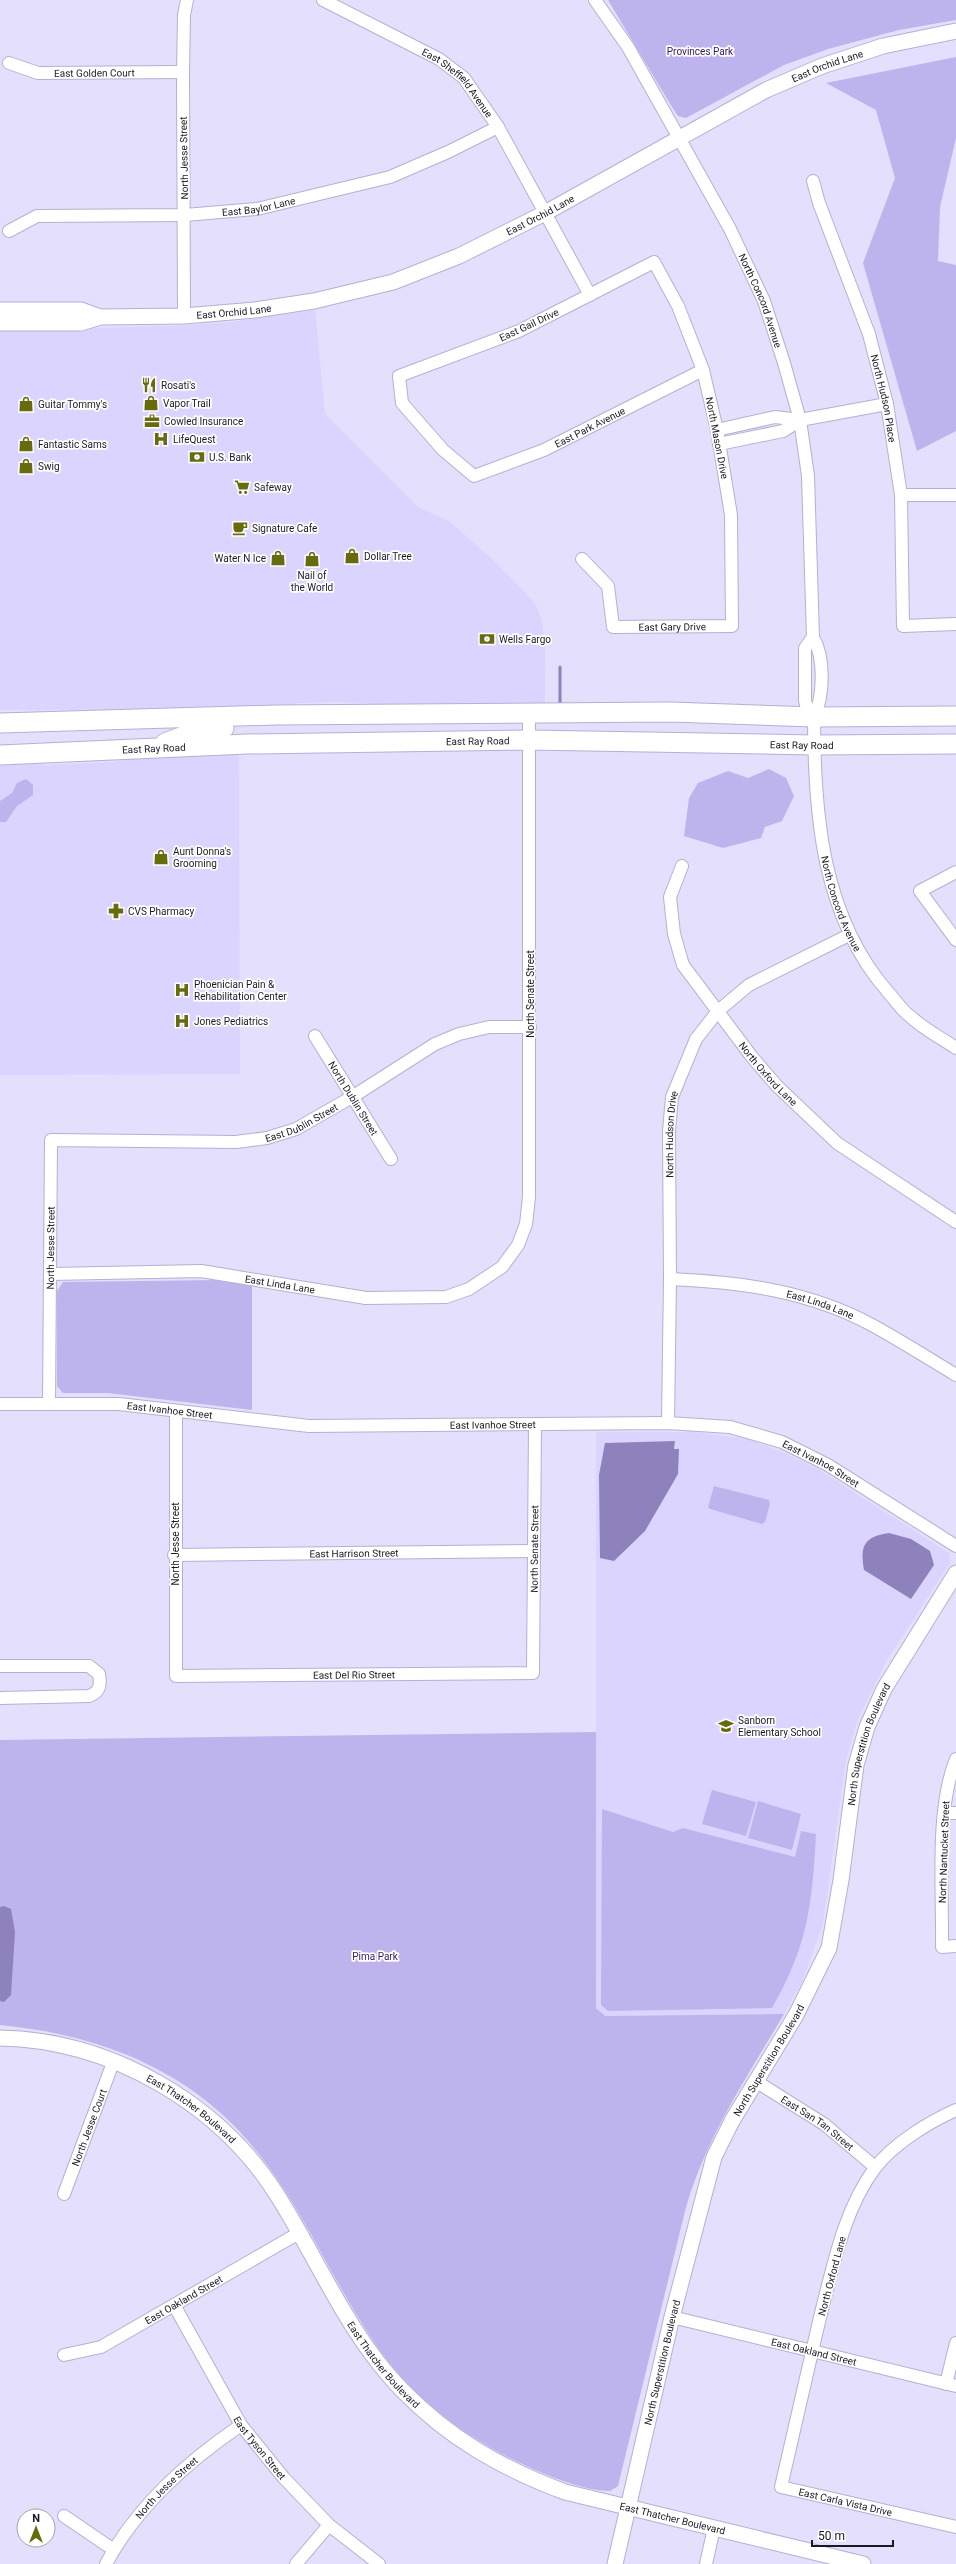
<svg xmlns="http://www.w3.org/2000/svg" width="956" height="2564" font-family="Roboto,sans-serif">
  <style>
    .built { fill: #dbd4ff }
    .green { fill: #beb4ed }
    .water { fill: #8d82bb }
    .lines { fill: none; stroke-linecap: round; stroke-linejoin: round }
    .stream { stroke: #8d82bb; stroke-width: 3 }
    .minor-casing { stroke: #b5b0d2; stroke-width: 14 }
    .tertiary-casing { stroke: #b5b0d2; stroke-width: 17 }
    .primary-casing { stroke: #b5b0d2; stroke-width: 21 }
    .minor { stroke: #fff; stroke-width: 12 }
    .tertiary { stroke: #fff; stroke-width: 15 }
    .primary { stroke: #fff; stroke-width: 19 }
    .labels { text-anchor: middle; dominant-baseline: central; stroke-width: 3.5; stroke-linejoin: round; paint-order: stroke }
    .park-label { font-size: 10px; fill: #362066; stroke: #fff }
    .street-label { font-size: 10px; fill: #1b1825; stroke: #fff }
    .poi-label { font-size: 10px; fill: #1b1825; stroke: #fff; text-anchor: start }
  </style>
  <rect width="100%" height="100%" fill="#e4dffd"/>
  <g class="built">
    <polygon points="315,310 325,414 419,508 449,521 492,559 535,603 542,621 545,646 545,705 407,706 341,702 298,703 262,709 0,710 0,330 171,326 232,322"/>
    <polygon points="239,752 240,1074 0,1075 0,763 8,761 45,765 113,762 145,756"/>
    <polygon points="596,1432 694,1432 747,1439 785,1453 815,1467 949,1553 950,1563 887,1660 858,1719 846,1760 823,1924 802,1982 784,2014 605,2016 596,2008"/>
  </g>
  <g class="green">
    <polygon points="608,0 956,0 956,20 899,30 828,49 784,65 686,118 678,116 672,107"/>
    <polygon points="956,57 956,138 940,207 938,261 956,265 956,431 917,451 863,263 895,178 876,110 826,83"/>
    <polygon points="769,769 786,778 794,796 782,821 765,827 761,838 723,848 684,836 689,798 698,783 728,771 748,778"/>
    <polygon points="26,779 33,785 33,795 17,806 6,822 0,822 0,801 12,793 17,783"/>
    <polygon points="218,1280 252,1286 252,1410 108,1393 63,1393 57,1386 57,1291 63,1282"/>
    <polygon points="714,1486 769,1500 770,1504 765,1522 762,1524 710,1509 708,1507"/>
    <path d="M596 1732V2008L605 2016 784 2014C746 2079 703 2142 684 2215L618 2486 610 2491C583 2491 543 2474 518 2462 461 2435 409 2394 374 2342 323 2267 292 2179 224 2116 162 2059 83 2033 0 2025V1740Z"/>
    <polygon points="712,1790 756,1802 746,1836 702,1824"/>
    <polygon points="758,1801 801,1814 792,1850 748,1838"/>
    <path d="M602 1809 673 1832 683 1828 795 1857 801 1831 816 1834C812 1906 808 1945 772 2008L608 2011 601 2005Z"/>
  </g>
  <g class="water">
    <polygon points="675,1441 674,1449 679,1449 678,1474 645,1531 614,1561 600,1558 599,1475 605,1443"/>
    <path d="M889 1533 911 1539 930 1551 934 1565 911 1599 864 1570C860 1546 863 1537 889 1533Z"/>
    <polygon points="4,1906 11,1909 15,1932 11,1995 4,2002 0,2001 0,1907"/>
  </g>
  <g class="lines">
    <polyline class="stream" points="560,667 560,707"/>
    <g class="minor-casing">
      <g id="minor">
        <path id="s1" d="M323 0 439 59 464 78 498 127 590 295"/>
        <path id="s2" d="M595 0 628 47 730 229 764 301 784 363 800 420 808 476 813 637C825 658 824 695 814 717 814 814 822 917 888 992 896 1001 902 1011 911 1017 924 1029 941 1038 956 1048"/>
        <path id="s3" d="M9 63 38 73 183 72"/>
        <path id="s4" d="M813 181 819 203 869 334 887 404 901 495 903 626 956 624"/>
        <path id="s5" d="M9 231 37 216 185 215 257 209 390 177 448 152 498 127"/>
        <polyline points="184,316 183,72 184,15 187,0"/>
        <polyline points="717,430 775,417 800,420 887,404"/>
        <polyline points="719,444 783,431 800,420"/>
        <polyline points="901,495 956,495"/>
        <path id="s6" d="M582 559 608 586 613 627 732 626 731 515 717 430 703 370 678 306 654 262 519 331 399 376 402 403 443 450 474 476 544 450 703 370"/>
        <polyline points="813,637 805,648 805,700 806,705 814,717"/>
        <path id="s7" d="M682 866 670 897 674 934 683 965 752 1057 777 1086 837 1143 956 1222"/>
        <polyline points="956,872 920,891 956,940"/>
        <path id="s8" d="M315 1036 391 1159"/>
        <path id="s9" d="M51 1274 201 1271 366 1298 446 1297 469 1289 502 1267 518 1245 526 1224 529 1197V713"/>
        <path id="s10" d="M670 1279C741 1282 809 1291 872 1325 901 1341 928 1358 956 1375"/>
        <path id="s11" d="M0 1404H119L309 1426 668 1423 730 1427 782 1442 828 1465 956 1546"/>
        <path id="s12" d="M49 1404 51 1140 236 1142 267 1138 296 1129 352 1097 435 1044 459 1034 489 1027H530"/>
        <path id="s13" d="M176 1411V1676L533 1673 535 1425"/>
        <path id="s14" d="M668 1423 670 1279 669 1131 672 1097 696 1039 718 1011 749 985 849 935"/>
        <path id="s15" d="M174 1555 534 1551"/>
        <path d="M0 1666H89L99 1674C101 1685 100 1692 89 1696L0 1698"/>
        <path d="M956 1759C935 1811 943 1891 942 1947L956 1946"/>
        <polyline points="944,1813 956,1813"/>
        <path id="s16" d="M757 2082 824 2124 875 2167"/>
        <path id="s17" d="M956 2110C929 2122 893 2144 875 2168 845 2208 834 2262 822 2309 808 2368 795 2427 781 2487L956 2527"/>
        <path id="s18" d="M64 2194 114 2060"/>
        <path id="s19" d="M174 2305 241 2425 283 2477 329 2525 379 2564"/>
        <path id="s20" d="M672 2317 956 2386"/>
        <path id="s21" d="M64 2355 101 2347 299 2233"/>
        <polyline points="946,2384 956,2343"/>
        <polyline points="64,2516 114,2550"/>
        <path id="s22" d="M106 2564C137 2506 187 2462 241 2425"/>
        <polyline points="296,2564 329,2525"/>
        <polyline points="706,2564 714,2528"/>
      </g>
    </g>
    <g class="tertiary-casing">
      <g id="tertiary">
        <polyline points="0,310 81,310 100,317"/>
        <path id="s23" d="M0 323H81L100 317 184 316 255 310 314 301 393 282 459 256 545 213 766 90 822 66 883 46 956 31"/>
        <path id="s24" d="M0 2038C111 2040 221 2104 279 2198 319 2262 349 2336 402 2390 450 2439 501 2468 565 2492L863 2564"/>
        <path id="s25" d="M615 2564 672 2317 714 2157 732 2121 796 2015 829 1948 841 1880 856 1765 867 1727 884 1689 956 1573"/>
      </g>
    </g>
    <g class="primary-casing">
      <g id="primary">
        <polyline points="0,723 276,715 671,712 814,717 956,716"/>
        <polyline points="165,743 197,731 224,728"/>
        <path id="s26" d="M0 755 247 744 529 740 814 745 956 744"/>
      </g>
    </g>
    <use href="#minor" class="minor"/>
    <use href="#tertiary" class="tertiary"/>
    <use href="#primary" class="primary"/>
  </g>
  <defs>
    <g id="restaurant-bare" transform="scale(1.2)"><path d="M-5-6h1v4h1v-4h1v4h1v-4h1v5L-1.5 .5V6h-2V.5L-5-1ZM5-6V6H3V1.5H1.5Q1.5-4 5-6Z" fill="#676b0e" stroke="#fff" stroke-width="2.5" paint-order="stroke"/></g>
    <g id="shop-bare" transform="scale(1.2)"><path d="M-5-2.5h2.3a2.7 3.5 0 0 1 5.4 0H5L5.5 6h-11ZM-1.5-2.5h3a1.5 2.3 0 0 0-3 0Z" fill="#676b0e" stroke="#fff" stroke-width="2.5" paint-order="stroke"/></g>
    <g id="office-bare" transform="scale(1.2)"><path d="M-6-3h4V-5.5h4V-3h4V5H-6ZM-1-4.5V-3h2v-1.5ZM-6 0V1H6V0Z" fill="#676b0e" stroke="#fff" stroke-width="2.5" paint-order="stroke"/></g>
    <g id="hospital-bare" transform="scale(1.2)"><path d="M-5-5h3v3.5h4V-5h3V5h-3V1.5h-4V5h-3Z" fill="#676b0e" stroke="#fff" stroke-width="2.5" paint-order="stroke"/></g>
    <g id="bank-bare" transform="scale(1.2)"><path d="M-6-4H6V4H-6ZM0-2.3a2.3 2.3 0 1 0 0 4.6a2.3 2.3 0 1 0 0-4.6Z" fill="#676b0e" stroke="#fff" stroke-width="2.5" paint-order="stroke"/></g>
    <g id="supermarket-bare" transform="scale(1.2)"><path d="M-6-5.5h2.5l.6 2H6L4.5 2H-2.5L-4.4-4H-6ZM-1.5 3.2a1.3 1.3 0 1 0 .1 0ZM3 3.2a1.3 1.3 0 1 0 .1 0Z" fill="#676b0e" stroke="#fff" stroke-width="2.5" paint-order="stroke"/></g>
    <g id="cafe-bare" transform="scale(1.2)"><path d="M-5.5-4.5H6V0H3Q3 3.5 0 3.5H-2.5Q-5.5 3.5-5.5 0ZM3-3.2v2h1.7v-2ZM-6 4.5H4V6H-6Z" fill="#676b0e" stroke="#fff" stroke-width="2.5" paint-order="stroke"/></g>
    <g id="pharmacy-bare" transform="scale(1.2)"><path d="M-2-6h4v4h4v4h-4v4h-4v-4h-4v-4h4Z" fill="#676b0e" stroke="#fff" stroke-width="2.5" paint-order="stroke"/></g>
    <g id="school-bare" transform="scale(1.2)"><path d="M0-5L7-2L0 1L-7-2ZM-4 1L0 2.5L4 1V4Q0 6-4 4Z" fill="#676b0e" stroke="#fff" stroke-width="2.5" paint-order="stroke"/></g>
  </defs>
  <g fill-rule="evenodd">
    <use href="#restaurant-bare" x="149" y="385"/>
    <use href="#shop-bare" x="151" y="403"/>
    <use href="#shop-bare" x="26" y="404"/>
    <use href="#office-bare" x="152" y="421"/>
    <use href="#hospital-bare" x="161" y="439"/>
    <use href="#shop-bare" x="26" y="444"/>
    <use href="#bank-bare" x="197" y="457"/>
    <use href="#shop-bare" x="26" y="466"/>
    <use href="#supermarket-bare" x="242" y="487"/>
    <use href="#cafe-bare" x="240" y="528"/>
    <use href="#shop-bare" x="352" y="556"/>
    <use href="#shop-bare" x="278" y="558"/>
    <use href="#shop-bare" x="312" y="559"/>
    <use href="#bank-bare" x="487" y="639"/>
    <use href="#shop-bare" x="161" y="857"/>
    <use href="#pharmacy-bare" x="116" y="911"/>
    <use href="#hospital-bare" x="182" y="990"/>
    <use href="#hospital-bare" x="182" y="1021"/>
    <use href="#school-bare" x="726" y="1726"/>
  </g>
  <g class="labels">
    <g class="park-label">
      <text x="700" y="51">Provinces Park</text>
      <text x="375" y="1956">Pima Park</text>
    </g>
    <g class="street-label">
      <text stroke="none"><textPath href="#s23" startOffset="883">East Orchid Lane</textPath></text>
      <text stroke="none"><textPath href="#s3" startOffset="87">East Golden Court</textPath></text>
      <text stroke="none"><textPath href="#s1" startOffset="160">East Sheffield Avenue</textPath></text>
      <text transform="translate(184 158) rotate(-91)">North Jesse Street</text>
      <text stroke="none"><textPath href="#s5" startOffset="254">East Baylor Lane</textPath></text>
      <text stroke="none"><textPath href="#s23" startOffset="559">East Orchid Lane</textPath></text>
      <text stroke="none"><textPath href="#s2" startOffset="344">North Concord Avenue</textPath></text>
      <text stroke="none"><textPath href="#s23" startOffset="235">East Orchid Lane</textPath></text>
      <text transform="translate(529 325) rotate(-25)">East Gail Drive</text>
      <text stroke="none"><textPath href="#s4" startOffset="229">North Hudson Place</textPath></text>
      <text stroke="none"><textPath href="#s6" startOffset="1111">East Park Avenue</textPath></text>
      <text transform="translate(717 438) rotate(79)">North Mason Drive</text>
      <text stroke="none"><textPath href="#s6" startOffset="138">East Gary Drive</textPath></text>
      <text stroke="none"><textPath href="#s26" startOffset="478">East Ray Road</textPath></text>
      <text stroke="none"><textPath href="#s26" startOffset="802">East Ray Road</textPath></text>
      <text stroke="none"><textPath href="#s26" startOffset="154">East Ray Road</textPath></text>
      <text stroke="none"><textPath href="#s2" startOffset="960">North Concord Avenue</textPath></text>
      <text transform="translate(530 994) rotate(-90)">North Senate Street</text>
      <text stroke="none"><textPath href="#s7" startOffset="241">North Oxford Lane</textPath></text>
      <text stroke="none"><textPath href="#s8" startOffset="73">North Dublin Street</textPath></text>
      <text stroke="none"><textPath href="#s12" startOffset="518">East Dublin Street</textPath></text>
      <text stroke="none"><textPath href="#s14" startOffset="289">North Hudson Drive</textPath></text>
      <text stroke="none"><textPath href="#s12" startOffset="156">North Jesse Street</textPath></text>
      <text stroke="none"><textPath href="#s9" startOffset="230">East Linda Lane</textPath></text>
      <text stroke="none"><textPath href="#s10" startOffset="153">East Linda Lane</textPath></text>
      <text stroke="none"><textPath href="#s11" startOffset="170">East Ivanhoe Street</textPath></text>
      <text stroke="none"><textPath href="#s11" startOffset="494">East Ivanhoe Street</textPath></text>
      <text stroke="none"><textPath href="#s11" startOffset="830">East Ivanhoe Street</textPath></text>
      <text transform="translate(175 1544) rotate(-90)">North Jesse Street</text>
      <text stroke="none"><textPath href="#s13" startOffset="746">North Senate Street</textPath></text>
      <text stroke="none"><textPath href="#s15" startOffset="180">East Harrison Street</textPath></text>
      <text stroke="none"><textPath href="#s13" startOffset="443">East Del Rio Street</textPath></text>
      <text stroke="none"><textPath href="#s25" startOffset="866">North Superstition Boulevard</textPath></text>
      <text transform="translate(944 1852) rotate(-88)">North Nantucket Street</text>
      <text stroke="none"><textPath href="#s25" startOffset="530">North Superstition Boulevard</textPath></text>
      <text stroke="none"><textPath href="#s24" startOffset="208">East Thatcher Boulevard</textPath></text>
      <text stroke="none"><textPath href="#s16" startOffset="73">East San Tan Street</textPath></text>
      <text stroke="none"><textPath href="#s18" startOffset="71">North Jesse Court</textPath></text>
      <text transform="translate(832 2276) rotate(-75)">North Oxford Lane</text>
      <text stroke="none"><textPath href="#s21" startOffset="133">East Oakland Street</textPath></text>
      <text stroke="none"><textPath href="#s20" startOffset="146">East Oakland Street</textPath></text>
      <text stroke="none"><textPath href="#s25" startOffset="207">North Superstition Boulevard</textPath></text>
      <text stroke="none"><textPath href="#s24" startOffset="532">East Thatcher Boulevard</textPath></text>
      <text stroke="none"><textPath href="#s19" startOffset="167">East Tyson Street</textPath></text>
      <text stroke="none"><textPath href="#s22" startOffset="98">North Jesse Street</textPath></text>
      <text stroke="none"><textPath href="#s17" startOffset="501">East Carla Vista Drive</textPath></text>
      <text stroke="none"><textPath href="#s24" startOffset="868">East Thatcher Boulevard</textPath></text>
    </g>
    <g class="poi-label">
      <text x="161" y="385">Rosati's</text>
      <text x="163" y="403">Vapor Trail</text>
      <text x="38" y="404">Guitar Tommy's</text>
      <text x="164" y="421">Cowled Insurance</text>
      <text x="173" y="439">LifeQuest</text>
      <text x="38" y="444">Fantastic Sams</text>
      <text x="209" y="457">U.S. Bank</text>
      <text x="38" y="466">Swig</text>
      <text x="254" y="487">Safeway</text>
      <text x="252" y="528">Signature Cafe</text>
      <text x="364" y="556">Dollar Tree</text>
      <text x="266" y="558" text-anchor="end">Water N Ice</text>
      <text x="312" y="575" text-anchor="middle">Nail of<tspan x="312" dy="12">the World</tspan></text>
      <text x="499" y="639">Wells Fargo</text>
      <text x="173" y="851">Aunt Donna's<tspan x="173" dy="12">Grooming</tspan></text>
      <text x="128" y="911">CVS Pharmacy</text>
      <text x="194" y="984">Phoenician Pain &amp;<tspan x="194" dy="12">Rehabilitation Center</tspan></text>
      <text x="194" y="1021">Jones Pediatrics</text>
      <text x="738" y="1720">Sanborn<tspan x="738" dy="12">Elementary School</tspan></text>
    </g>
  </g>
  <g transform="translate(36 2528)"><circle r="19" fill="#ffffff" stroke="#a4a3a8"/>
  <path d="M0-3L7 15L0 10L-7 15Z" fill="#676b0e"/>
  <text y="-6" font-size="11" font-weight="bold" text-anchor="middle" fill="#1b1825">N</text>
  </g>
  <path d="M812 2540v6h81v-6" fill="none" stroke="#1b1825" stroke-width="2"/>
  <text x="818" y="2540" font-size="12" fill="#1b1825" stroke="#ffffff" stroke-width="3" paint-order="stroke">50 m</text>
</svg>
